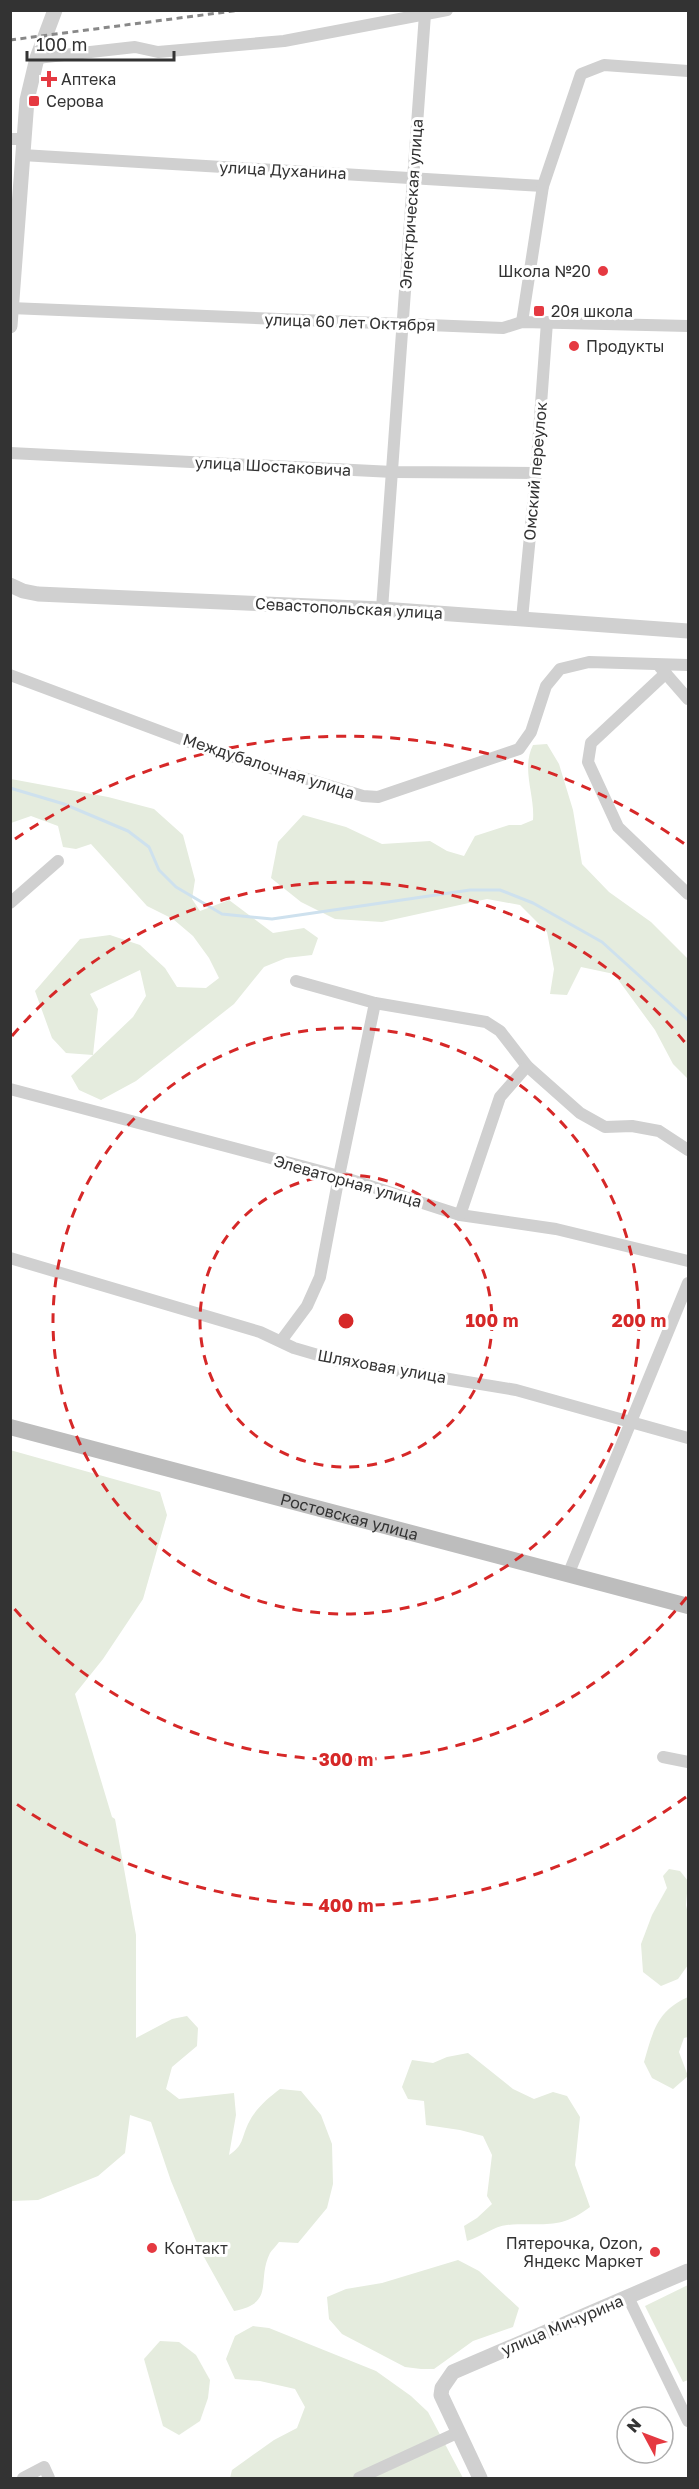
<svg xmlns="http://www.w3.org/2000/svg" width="699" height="2489" font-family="'Golos Text',sans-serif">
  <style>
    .green { fill: #e5ecde }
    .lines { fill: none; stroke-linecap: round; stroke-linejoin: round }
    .stream { stroke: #cee1ee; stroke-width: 3 }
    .minor { stroke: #d0d0d0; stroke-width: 12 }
    .tertiary { stroke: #d0d0d0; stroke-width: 15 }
    .secondary { stroke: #bdbdbd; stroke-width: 16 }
    .rail { stroke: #888; stroke-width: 3; stroke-dasharray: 6 4.5; stroke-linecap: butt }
    .ring { fill: none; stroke: #d62828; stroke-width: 3; stroke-dasharray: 10 8 }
    .poi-dot { fill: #e53941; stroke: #fff; stroke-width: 2 }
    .labels { text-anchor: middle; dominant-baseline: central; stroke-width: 6; stroke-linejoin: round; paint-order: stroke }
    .poi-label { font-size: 16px; fill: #333; stroke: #fff; text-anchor: start }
    .street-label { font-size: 16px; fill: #333; stroke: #fff }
    .centre { fill: #d62828; stroke: #fff; stroke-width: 3 }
    .ring-label { font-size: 18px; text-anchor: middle; font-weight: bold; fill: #d62828; stroke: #fff; stroke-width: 6; stroke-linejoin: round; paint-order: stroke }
  </style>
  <rect width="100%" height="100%" fill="#fff"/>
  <g class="green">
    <path d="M547 744 559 764 573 810 582 864 609 892 651 922 688 959V1079L673 1064 655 1030 614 974 581 967 567 995 550 994 554 969 547 932 520 905 487 899 382 922 335 919 301 902 271 878 278 842 303 815 346 827 382 844 430 841 447 851 464 856 475 836 509 825H521L533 820C535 795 521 769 533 745Z"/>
    <polygon points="11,779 108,797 154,809 183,835 195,880 192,899 200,911 229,900 273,933 304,928 318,938 312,955 286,958 264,967 234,1004 136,1081 101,1100 79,1090 71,1076 133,1017 146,996 140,970 90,994 98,1009 93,1055 66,1053 52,1038 35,991 80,939 110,935 140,945 165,968 177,987 206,988 219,978 209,958 193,936 173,919 147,906 91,844 76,849 63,847 58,826 31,816 11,823"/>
    <path d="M10 1450 160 1492 167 1515 143 1599 103 1659 75 1694 112 1817 115 1819 136 1935V2038L172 2019 187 2016 198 2028 197 2046 172 2067 166 2089 179 2099 234 2093 236 2115 229 2155C244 2145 241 2139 248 2124 255 2109 267 2099 280 2089L301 2091 321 2115 332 2144 333 2184 327 2208 298 2243 279 2242C276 2246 272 2250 270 2253 256 2281 276 2303 234 2311L199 2248 171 2181 151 2122 130 2115 125 2153 98 2176 38 2200 11 2201Z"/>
    <polygon points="669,1869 680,1871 688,1881 686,1905 688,1914 688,1965 678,1979 661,1986 643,1972 641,1944 652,1915 667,1888 663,1876"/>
    <path d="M688 1997V2037L684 2038 679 2052 688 2076 673 2089 652 2078 644 2062C653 2031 657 2011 688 1997Z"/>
    <path d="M468 2053 513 2089 534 2099 553 2092 567 2096 580 2117 575 2165 590 2207C559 2231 542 2222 507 2225 495 2226 480 2237 467 2241L464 2226 477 2218 492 2204 487 2196 492 2155 483 2136 460 2130 426 2125 424 2101 408 2099 402 2087 412 2060 433 2063 447 2057Z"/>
    <polygon points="458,2260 479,2271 519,2308 513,2327 473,2341 434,2369 421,2369 405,2367 342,2334 329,2319 327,2297 346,2289 382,2283"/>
    <polygon points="688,2285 688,2380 683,2382 645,2306"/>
    <polygon points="253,2326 269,2328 376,2371 411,2396 428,2412 463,2478 230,2478 232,2470 274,2440 297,2428 305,2407 295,2389 260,2381 235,2379 226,2359 235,2336"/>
    <polygon points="160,2341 179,2342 196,2355 210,2380 208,2398 200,2421 179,2435 163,2426 144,2359"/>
  </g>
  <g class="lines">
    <polyline class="stream" points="10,788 64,804 128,831 149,847 159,870 176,887 222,914 272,919 470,890 500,890 533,903 602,942 688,1020"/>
    <g class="minor">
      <polyline points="37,58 135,47 158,52 284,41 447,10"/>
      <polyline points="10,139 23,139"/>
      <polyline points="22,155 543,186"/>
      <polyline points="10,308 503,328 522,322 688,326"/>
      <polyline points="522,322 543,186 581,74 604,65 688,71"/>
      <polyline points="10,453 393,472 536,473"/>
      <polyline points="382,609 425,14"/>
      <polyline points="522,619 536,473 547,322"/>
      <polyline points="660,667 688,699"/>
      <polyline points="666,673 591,743 588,762 618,827 688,894"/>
      <polyline points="10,675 205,748 363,796 378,797 519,749 531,732 546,686 560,669 589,662 688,665"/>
      <polyline points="10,903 58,861"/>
      <polyline points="296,981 375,1003 486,1022 500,1031 527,1066 580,1113 605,1127 632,1126 659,1131 688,1150"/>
      <polyline points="10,1089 339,1176 460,1215 556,1229 688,1261"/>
      <polyline points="460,1215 500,1097 527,1066"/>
      <polyline points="10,1258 260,1332 294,1348 335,1360 516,1390 688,1438"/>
      <polyline points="281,1341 307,1306 320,1277 339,1176 375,1003"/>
      <polyline points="568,1575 688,1283"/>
      <polyline points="663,1757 688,1762"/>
      <polyline points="628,2297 688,2421"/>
      <polyline points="23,2478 44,2467 49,2478"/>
      <polyline points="359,2478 459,2432"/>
    </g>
    <g class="tertiary">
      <polyline points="10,326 27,100 37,58 55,10"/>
      <polyline points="10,585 23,591 38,594 382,609 688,631"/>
      <polyline points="480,2478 441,2395 442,2388 453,2372 688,2271"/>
    </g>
    <path class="secondary" id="s1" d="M10 1427 688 1606"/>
    <polyline class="rail" points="10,40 241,10"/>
  </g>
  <g class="ring">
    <circle cx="346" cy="1321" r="146"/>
    <circle cx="346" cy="1321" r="293"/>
    <path d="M687 1597A439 439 0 0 1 12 1606M12 1036A439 439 0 0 1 687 1045"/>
    <path d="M686 1797A585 585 0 0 1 15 1803M15 839A585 585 0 0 1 686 845"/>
  </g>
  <g class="poi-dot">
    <path d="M46 70h6v6h6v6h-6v6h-6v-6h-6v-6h6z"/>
    <rect x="28" y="95" width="12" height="12" rx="3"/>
    <circle cx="603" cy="271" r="6"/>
    <rect x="533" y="305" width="12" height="12" rx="3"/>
    <circle cx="574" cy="346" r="6"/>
    <circle cx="152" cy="2248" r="6"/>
    <circle cx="655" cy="2252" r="6"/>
  </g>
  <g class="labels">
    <g class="poi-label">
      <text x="61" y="79">Аптека</text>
      <text x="46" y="101">Серова</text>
      <text x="591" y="271" text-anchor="end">Школа №20</text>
      <text x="551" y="311">20я школа</text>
      <text x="586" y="346">Продукты</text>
      <text x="643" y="2243" text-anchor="end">Пятерочка, Ozon,<tspan x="643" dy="18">Яндекс Маркет</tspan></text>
      <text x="164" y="2248">Контакт</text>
    </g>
    <g class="street-label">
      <text transform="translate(283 170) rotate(3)">улица Духанина</text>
      <text transform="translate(411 204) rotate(-86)">Электрическая улица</text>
      <text transform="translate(350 322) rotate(2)">улица 60 лет Октября</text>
      <text transform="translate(273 466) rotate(3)">улица Шостаковича</text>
      <text transform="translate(535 471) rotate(-85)">Омский переулок</text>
      <text transform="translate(349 608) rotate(3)">Севастопольская улица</text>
      <text transform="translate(269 766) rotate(18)">Междубалочная улица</text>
      <text transform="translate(348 1181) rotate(16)">Элеваторная улица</text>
      <text transform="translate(382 1366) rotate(10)">Шляховая улица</text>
      <text stroke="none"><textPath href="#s1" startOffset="351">Ростовская улица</textPath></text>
      <text transform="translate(562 2325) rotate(-23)">улица Мичурина</text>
    </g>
  </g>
  <circle cx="346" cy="1321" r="9" class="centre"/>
  <g class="ring-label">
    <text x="492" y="1327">100 m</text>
    <text x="639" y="1327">200 m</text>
    <text x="346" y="1766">300 m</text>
    <text x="346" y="1912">400 m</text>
  </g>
  <rect width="699" height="2489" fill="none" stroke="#333333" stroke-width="24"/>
  <g transform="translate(645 2435) rotate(311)"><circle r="28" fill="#ffffff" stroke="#adadad" stroke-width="1.5"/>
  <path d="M0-4.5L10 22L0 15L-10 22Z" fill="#e53941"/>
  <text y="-9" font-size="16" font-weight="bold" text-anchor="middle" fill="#333333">N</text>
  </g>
  <path d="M27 51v9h147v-9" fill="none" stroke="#333333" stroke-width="3"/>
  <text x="36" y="51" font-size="18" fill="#333333" stroke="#ffffff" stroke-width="4.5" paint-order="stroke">100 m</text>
</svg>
